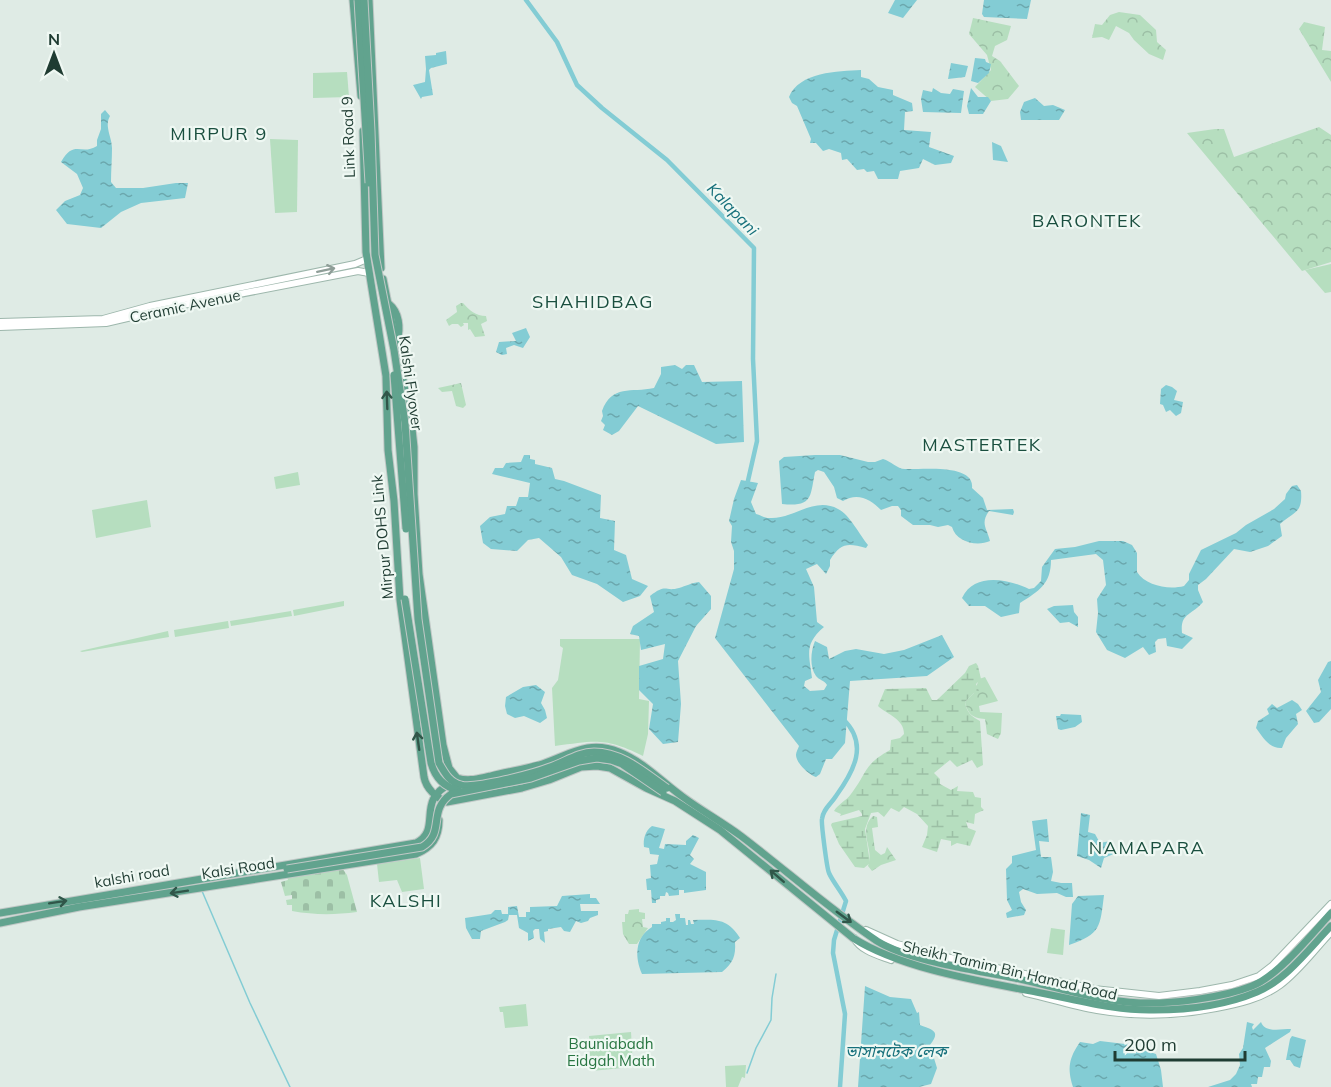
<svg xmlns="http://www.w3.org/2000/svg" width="1331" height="1087" font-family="Mulish,'Noto Sans Bengali',sans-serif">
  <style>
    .forest { fill: url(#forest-crowns) }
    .wetland { fill: url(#wetland-marsh) }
    .cemetery { fill: url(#cemetery-stones) }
    .green { fill: #b6debf }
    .water { fill: url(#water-ripples) }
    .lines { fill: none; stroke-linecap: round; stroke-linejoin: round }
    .stream { stroke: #83ccd4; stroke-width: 1.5 }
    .canal { stroke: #83ccd4; stroke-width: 4.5 }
    .secondary-casing { stroke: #9db7ac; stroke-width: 8 }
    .primary-casing { stroke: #c0c8c6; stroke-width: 9 }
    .secondary { stroke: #fff; stroke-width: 6 }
    .primary { stroke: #61a38e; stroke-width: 7 }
    .primary-bridge-casing { stroke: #c0c8c6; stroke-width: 9; stroke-linecap: butt }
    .primary-bridge { stroke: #61a38e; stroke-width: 7 }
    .oneway { stroke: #8f9e98 }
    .oneway2 { stroke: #305649 }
    .labels { text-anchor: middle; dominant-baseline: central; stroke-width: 4.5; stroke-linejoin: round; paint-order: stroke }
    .street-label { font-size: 15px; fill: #1f3c32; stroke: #eff8f3 }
    .park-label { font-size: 15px; fill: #277541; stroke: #eff8f3 }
    .water-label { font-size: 16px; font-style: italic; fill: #16707b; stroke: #eff8f3 }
    .quarter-label { font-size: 18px; letter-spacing: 1.5px; fill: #1a4f3f; stroke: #eff8f3 }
  </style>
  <defs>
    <pattern id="forest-crowns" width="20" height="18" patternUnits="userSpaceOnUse" patternTransform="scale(1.5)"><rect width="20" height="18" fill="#b6debf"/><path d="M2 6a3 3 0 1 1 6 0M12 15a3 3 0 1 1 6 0" fill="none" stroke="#9cbfa5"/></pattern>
    <pattern id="wetland-marsh" width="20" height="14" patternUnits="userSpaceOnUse" patternTransform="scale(1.5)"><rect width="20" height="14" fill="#b6debf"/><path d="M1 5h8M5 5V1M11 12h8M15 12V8" fill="none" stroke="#9cbfa5"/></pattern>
    <pattern id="cemetery-stones" width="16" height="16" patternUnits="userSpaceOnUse" patternTransform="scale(1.5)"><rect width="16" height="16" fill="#b6debf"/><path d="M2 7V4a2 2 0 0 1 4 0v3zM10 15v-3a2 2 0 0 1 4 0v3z" fill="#9cbfa5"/></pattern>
    <pattern id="water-ripples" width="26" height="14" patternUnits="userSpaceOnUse" patternTransform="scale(1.5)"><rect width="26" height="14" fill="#83ccd4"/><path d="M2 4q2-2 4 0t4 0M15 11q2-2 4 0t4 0" fill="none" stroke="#6ba7ad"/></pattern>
  </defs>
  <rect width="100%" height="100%" fill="#dfebe5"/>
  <g class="forest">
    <polygon points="1119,12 1140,15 1156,30 1157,42 1166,50 1163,60 1149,54 1134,40 1129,33 1116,26 1109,40 1102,37 1092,38 1095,24 1102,25 1110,15"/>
    <polygon points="973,18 1011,26 1007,40 995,46 992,56 1000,61 1019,86 1008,99 991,101 975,87 991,70 987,55 969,34"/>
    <polygon points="1304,22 1325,27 1322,50 1331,51 1331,82 1299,29"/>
    <polygon points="1319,127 1331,135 1331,262 1302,271 1187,133 1215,129 1224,129 1234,157"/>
    <path d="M461 303H463C469 310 476 316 486 316L487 321 481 324 485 336 475 337 470 329 468 330V323H463L464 325 461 327 458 324H452L449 326 446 320 457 312 456 306Z"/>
    <polygon points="461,383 466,405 463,408 456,406 452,391 442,392 438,388"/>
    <path d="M985 677 998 701 979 706 980 712 1002 713 1001 733 998 739 987 734 985 719C973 718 968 715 965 702L974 693 979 679Z"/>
    <path d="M873 816 877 817 878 827 872 828 875 850 881 855 885 853 887 847 896 860 881 865 872 871 868 866C875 850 857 831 873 816Z"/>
    <polygon points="639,909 639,912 645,913 645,919 642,919 643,927 648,928 637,944 629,944 623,934 622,922 625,922 625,914 628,914 629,910"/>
  </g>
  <path class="wetland" d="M976 663 978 666 981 679 976 684 979 691 974 693 965 702C967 713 971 716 980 721L983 765 977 768 972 760 957 767 950 760 934 773 940 779V784L951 790 958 786 957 791 973 792 975 797 981 798V807L984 810 975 814 974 824 966 822 968 828 976 831 970 846 957 843 951 846V841L941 839 937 852 922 847 927 835 928 826 917 814 904 807 899 812 891 808 884 817 878 812 871 813 865 829 870 863 864 868 855 867 839 844 831 825 832 823 862 816V814L859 810 840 816 841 814 834 811C838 804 846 801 851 794 868 772 863 765 890 750L891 740 900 738 904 734C904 719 888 715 878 706L885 689 926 688 932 700H937L965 673 969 666Z"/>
  <path class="cemetery" d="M342 868 347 875 357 912C334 915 314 915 292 911V905H287L286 900 292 899V895L285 896 281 882 288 880 287 877Z"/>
  <g class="green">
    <polygon points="347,72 349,97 313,98 313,73"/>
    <polygon points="270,139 298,140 297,212 275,213"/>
    <polygon points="1331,264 1331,292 1325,293 1305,270"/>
    <polygon points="298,472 300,485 276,489 274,477"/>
    <polygon points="147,500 151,527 96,538 92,510"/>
    <polygon points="344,601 344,606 294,616 293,610"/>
    <polygon points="291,611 292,616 231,626 230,621"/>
    <polygon points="228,621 229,628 175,637 174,630"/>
    <polygon points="168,631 169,637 82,652 80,651"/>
    <path d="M560 639H640L639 699 649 701 648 734 643 756C604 737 596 741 555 746L552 688 558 680 563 648 560 646Z"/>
    <polygon points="420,858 424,889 402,892 397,880 379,882 377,864"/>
    <polygon points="1051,928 1065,930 1063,955 1047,953"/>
    <polygon points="526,1004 528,1026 505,1028 503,1012 500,1012 499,1007"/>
    <polygon points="631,1032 633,1067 591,1071 589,1036"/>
    <polygon points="746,1065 745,1078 742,1077 738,1087 726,1087 725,1066"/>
  </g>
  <g class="water">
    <polygon points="895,0 917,0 903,18 888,13"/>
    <polygon points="984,0 1031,0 1027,19 984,17 982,14"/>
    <polygon points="446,51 447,64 431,68 429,70 433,95 422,97 421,99 413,85 425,82 426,69 425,56 436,55 436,53"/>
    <polygon points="975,58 985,59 986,62 991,64 989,73 978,83 971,81"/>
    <polygon points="951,63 968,66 965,77 948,79"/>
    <path d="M861 70V77L869 79 878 87 893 90V95L912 103 913 111 905 112 904 130 931 132 929 147 954 156 951 163 935 165 923 159 919 168 900 171 898 179H878L874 171 867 172 864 169 857 170 847 159 842 160 841 153 829 149 823 151 816 143H810L811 139 797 106 792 103 789 97C799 72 838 71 861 70Z"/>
    <polygon points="933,88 941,93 950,94 953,89 964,91 961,113 923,112 921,99 923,90 932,92"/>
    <polygon points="971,88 978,97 988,97 991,101 983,114 969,114 967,106"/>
    <polygon points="1035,98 1044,106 1053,105 1065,110 1059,120 1021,120 1020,112 1024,102"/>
    <path d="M105 110 110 116C104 126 112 137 112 148 112 159 111 171 111 182L116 188H143L176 183H188L185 198 141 203 121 212 101 228 67 224 56 210 65 201 80 195 83 188 77 174 61 162C74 139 81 156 97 146V140L101 129V114Z"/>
    <polygon points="992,142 1001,146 1008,162 993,160"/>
    <polygon points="526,328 530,337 523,348 514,345 506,348 507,354 502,355 496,352 499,342 516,341 512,333"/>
    <path d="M675 365 682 369 686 365H694L702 382 742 381 744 442 716 444 638 406 619 431 612 435 603 430 605 425 601 421 603 416 602 411C612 384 631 393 654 388L661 374V367Z"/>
    <polygon points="1166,385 1172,387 1177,391 1174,400 1183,402 1181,413 1176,416 1170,410 1166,412 1163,405 1160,404 1161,389"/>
    <polygon points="524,455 530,455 530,459 535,460 535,464 552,468 555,479 564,481 601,495 600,518 615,521 614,550 626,555 632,579 648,586 640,596 623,602 597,584 572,575 561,557 539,538 528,540 517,551 491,549 483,543 480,526 490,517 505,514 507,506 516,506 519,497 528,497 530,483 492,474 495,468 503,468 506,463 521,462"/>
    <path d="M815 455H840L868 462H875L883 459C891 461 897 469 905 469 920 470 975 463 972 488L983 498 987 510 1013 509 1014 512 1013 515 989 511C980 524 987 528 990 541 977 547 956 542 952 527L948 525 938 527 930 525H913L901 516V510L898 506H892L881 510C871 499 857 492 843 501L837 498 834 487 824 472 818 470 815 472C810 497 813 507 782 504L779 461 784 457Z"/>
    <path d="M741 480 758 483 751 502 756 514C760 515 765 518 769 518 792 520 814 496 838 509 850 515 859 534 868 545L866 548C847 543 841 543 830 560V566L826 574 817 564 806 569 814 587 817 622 824 627C804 644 809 654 812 678L805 681 804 686 810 691 824 690 827 685C824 680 819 680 816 676 809 667 811 650 815 641L827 647 829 659 845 651 856 649 884 654 904 650 942 635 954 657 927 676 850 681 845 743 832 759H826L820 774 816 777C809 775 796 763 796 755 796 752 798 749 799 746L715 638 734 569V551L731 542 732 526 729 521 734 499Z"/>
    <path d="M1297 485 1301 491C1303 514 1293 512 1280 524L1282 536 1268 546 1250 552 1234 549 1206 579 1198 585V590L1203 602C1191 616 1180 613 1182 633L1193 638 1182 649 1167 646 1166 638 1158 639 1155 642 1156 652 1149 655 1143 647 1125 658 1107 650 1096 632 1098 613 1097 599 1106 585 1103 560 1096 554 1051 560C1051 584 1039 591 1020 603L1019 613 1001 617 985 606H969L962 598C974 572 1008 579 1029 589L1034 588 1041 581 1042 567 1055 549 1075 547 1099 541H1123L1132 545 1137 553V572C1146 586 1169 590 1184 586L1189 580V574L1201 550 1236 533 1246 525 1274 509 1285 499 1286 494 1292 486Z"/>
    <path d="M699 582 711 596V609L696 626 678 661 681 704 678 742 663 744 649 729 653 704 639 690V666L663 659 665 644 641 650 639 636 630 634 633 626 654 612 650 596C667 583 664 592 679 588 686 586 691 583 699 582Z"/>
    <polygon points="1073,605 1074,612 1078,617 1078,627 1069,622 1060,623 1047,609 1054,606"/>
    <polygon points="1331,661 1331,709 1319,722 1314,723 1306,711 1321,692 1318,680 1328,662"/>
    <polygon points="536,685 545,692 541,703 545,710 547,718 540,723 524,716 515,718 507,714 505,706 506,697 523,687"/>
    <path d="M1292 700 1298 704 1302 710 1296 714 1298 724 1286 738 1282 748C1269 749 1263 737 1256 728L1258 721 1269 714 1267 709 1272 704 1277 708Z"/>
    <polygon points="1061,714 1081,715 1082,722 1075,727 1061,730 1058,729 1056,716 1060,716"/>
    <polygon points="1081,813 1090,815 1088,832 1095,834 1100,843 1110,841 1116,853 1104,858 1101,868 1089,860 1077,856"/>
    <polygon points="1047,819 1049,842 1039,841 1041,857 1051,857 1053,872 1051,881 1061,883 1072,883 1073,897 1066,897 1057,893 1037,894 1023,889 1019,892 1021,902 1026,910 1024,915 1007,918 1006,913 1012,910 1007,900 1006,869 1012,863 1012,856 1036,850 1032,821"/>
    <path d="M652 826 665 829 659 848 664 849 665 844 686 845V841L693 835 699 838 690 855 694 859 690 864 706 872V890L684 893V890H679V895L669 896 668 893 666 892 665 896H660V899L656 900V903H652L651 890H647L646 879 651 878 650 865 657 864 659 855 650 854 649 848 644 847C643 839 645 831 652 826Z"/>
    <polygon points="590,894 590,898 596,898 600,904 580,904 581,911 598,911 598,915 590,918 588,921 581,923 576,921 570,932 564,931 561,927 548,929 548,931 544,932 545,943 540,939 539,929 535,929 533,931 534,938 528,941 528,946 528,933 519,928 517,915 509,915 508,920 505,922 481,931 480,939 472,939 466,928 465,918 491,914 495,910 501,910 502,914 508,914 508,907 517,906 519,917 526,917 526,912 530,912 530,907 557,906 562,896"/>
    <path d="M1104 895C1100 927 1101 934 1069 945L1072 904 1078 896Z"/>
    <path d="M675 914H680V918H685L686 925H688V920H690L691 924H694L693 920C714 920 727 917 740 938L735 942C736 956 733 963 722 972L642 974C635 958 634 938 652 927V924H661V922L666 921V918H670V922H673L676 920Z"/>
    <path d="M865 986 890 997 911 999 917 1013 919 1012 920 1025C933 1030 941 1031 930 1045L937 1068 931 1084 919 1087H858Z"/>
    <path d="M1247 1022 1254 1024 1252 1027 1253 1030 1261 1022C1265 1033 1280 1029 1291 1029L1290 1032 1265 1048 1271 1061 1270 1067H1264L1262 1077H1258L1257 1084H1251L1252 1087H1208L1230 1080 1236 1074 1240 1065 1239 1054 1243 1048Z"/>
    <polygon points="1292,1036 1306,1040 1300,1068 1294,1066 1290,1060 1286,1060 1290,1039"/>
    <path d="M1100 1041 1125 1044 1156 1054 1161 1070 1163 1087H1073C1067 1068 1069 1058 1080 1042L1093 1044Z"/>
  </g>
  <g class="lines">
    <g class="stream">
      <polyline points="202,891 250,1003 290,1087"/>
      <polyline points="747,1073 756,1048 771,1020 772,998 776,974"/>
    </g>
    <g class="canal">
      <polyline points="526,0 557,42 577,85 602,108 667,160 754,248 753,359 757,441 747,485"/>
      <path d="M840 1087 845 1014 833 953 834 940 846 901C841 891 833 882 829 873 827 869 821 823 822 819 823 809 831 804 836 796 854 771 869 744 843 719"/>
    </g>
    <g class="secondary-casing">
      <g id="secondary">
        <polyline points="0,322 103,319 150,306 355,264 367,259"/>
        <polyline points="0,327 106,323 183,305 358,271 369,273"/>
        <polyline points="866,930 897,944 946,957 1094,989 1159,996 1200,991 1232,985 1259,976 1272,966 1331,904"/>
        <path d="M854 938C861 951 878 955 891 960"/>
        <path d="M1026 993C1049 998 1073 1006 1097 1010 1137 1017 1176 1016 1216 1008 1238 1004 1261 999 1280 985 1299 971 1314 950 1331 932"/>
      </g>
    </g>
    <g class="primary-casing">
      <g id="primary">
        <polyline points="353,0 361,96"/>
        <polyline points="369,0 381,268"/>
        <path d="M363 131 366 252 386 376 388 450 394 501 400 600 424 777C426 788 436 798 447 802L522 788 549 780 581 767 597 766 610 768 646 788 675 801 720 830 853 938C901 969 985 982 1041 993 1078 1000 1116 1011 1154 1010 1187 1010 1226 1005 1257 992 1286 980 1309 949 1331 926"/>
        <path d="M383 279 411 420 414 447V494L419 574 443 745 449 768 457 778C469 782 480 778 491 776 507 772 524 769 539 765 568 756 587 739 619 752 644 762 662 782 683 797 702 811 722 822 741 836 787 871 829 909 877 941 909 961 976 970 1015 978 1056 987 1098 1001 1140 1003 1172 1004 1222 998 1252 986 1278 976 1312 934 1331 913"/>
        <path d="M389 304C399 312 401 328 397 340"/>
        <path d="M0 913 416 843C443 829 415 801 450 784"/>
        <path d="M0 923 79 907 416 854C432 847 439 838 439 820"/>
      </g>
    </g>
    <use href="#secondary" class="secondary"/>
    <use href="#primary" class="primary"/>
    <g class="primary-bridge-casing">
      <g id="primary-bridge">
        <polyline points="358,0 369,183"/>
        <path d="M364 0 371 131 375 255 394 350 405 423 418 619 439 763C445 773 449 782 461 785 475 789 535 773 550 767 565 762 578 752 594 752 623 752 645 773 667 788"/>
        <polyline points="394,375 406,529"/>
        <path d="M405 599 431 763C435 777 444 787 458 790"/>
        <path d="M287 869 422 847C446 833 427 811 451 794L531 778 579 761 597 758 611 760 622 764 663 792"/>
      </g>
    </g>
    <use href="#primary-bridge" class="primary-bridge"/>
  </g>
  <defs><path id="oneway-shaft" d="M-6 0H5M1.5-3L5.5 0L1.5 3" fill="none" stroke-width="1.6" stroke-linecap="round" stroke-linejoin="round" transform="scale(1.5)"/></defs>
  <use class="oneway" href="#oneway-shaft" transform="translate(326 270) rotate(-12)"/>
  <g class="oneway2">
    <use href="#oneway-shaft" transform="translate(387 400) rotate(-92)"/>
    <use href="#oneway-shaft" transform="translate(418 741) rotate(-98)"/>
    <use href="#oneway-shaft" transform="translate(777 876) rotate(-139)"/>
    <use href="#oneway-shaft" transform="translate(179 892) rotate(171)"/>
    <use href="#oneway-shaft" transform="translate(58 902) rotate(-9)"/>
    <use href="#oneway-shaft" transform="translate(844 917) rotate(36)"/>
  </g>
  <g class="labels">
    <g class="street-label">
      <text transform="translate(348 137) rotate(-92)">Link Road 9</text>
      <text transform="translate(185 306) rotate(-12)">Ceramic Avenue</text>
      <text transform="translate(411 383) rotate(82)">Kalshi Flyover</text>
      <text transform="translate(382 537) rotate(-95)">Mirpur DOHS Link</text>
      <text transform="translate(238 868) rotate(-9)">Kalsi Road</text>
      <text transform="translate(132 876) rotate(-10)">kalshi road</text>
      <text transform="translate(1010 970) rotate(13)">Sheikh Tamim Bin Hamad Road</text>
    </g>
    <g class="park-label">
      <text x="611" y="1043">Bauniabadh<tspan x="611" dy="17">Eidgah Math</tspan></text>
    </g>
    <g class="water-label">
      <text transform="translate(733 209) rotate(46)">Kalapani</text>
      <text x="896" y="1051">ভাসানটেক লেক</text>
    </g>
    <g class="quarter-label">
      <text x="219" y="133">MIRPUR 9</text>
      <text x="1087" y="220">BARONTEK</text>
      <text x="593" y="301">SHAHIDBAG</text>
      <text x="982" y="444">MASTERTEK</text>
      <text x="1147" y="847">NAMAPARA</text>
      <text x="406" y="900">KALSHI</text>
    </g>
  </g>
  <g transform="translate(54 54)" stroke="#eff8f3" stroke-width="4.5" paint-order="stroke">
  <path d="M0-4.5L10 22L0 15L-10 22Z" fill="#1f3c32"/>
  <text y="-9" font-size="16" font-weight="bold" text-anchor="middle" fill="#1f3c32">N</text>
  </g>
  <path d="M1115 1051v9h130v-9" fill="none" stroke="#1f3c32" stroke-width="3"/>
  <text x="1124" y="1051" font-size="18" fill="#1f3c32" stroke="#eff8f3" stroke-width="4.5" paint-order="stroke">200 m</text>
</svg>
